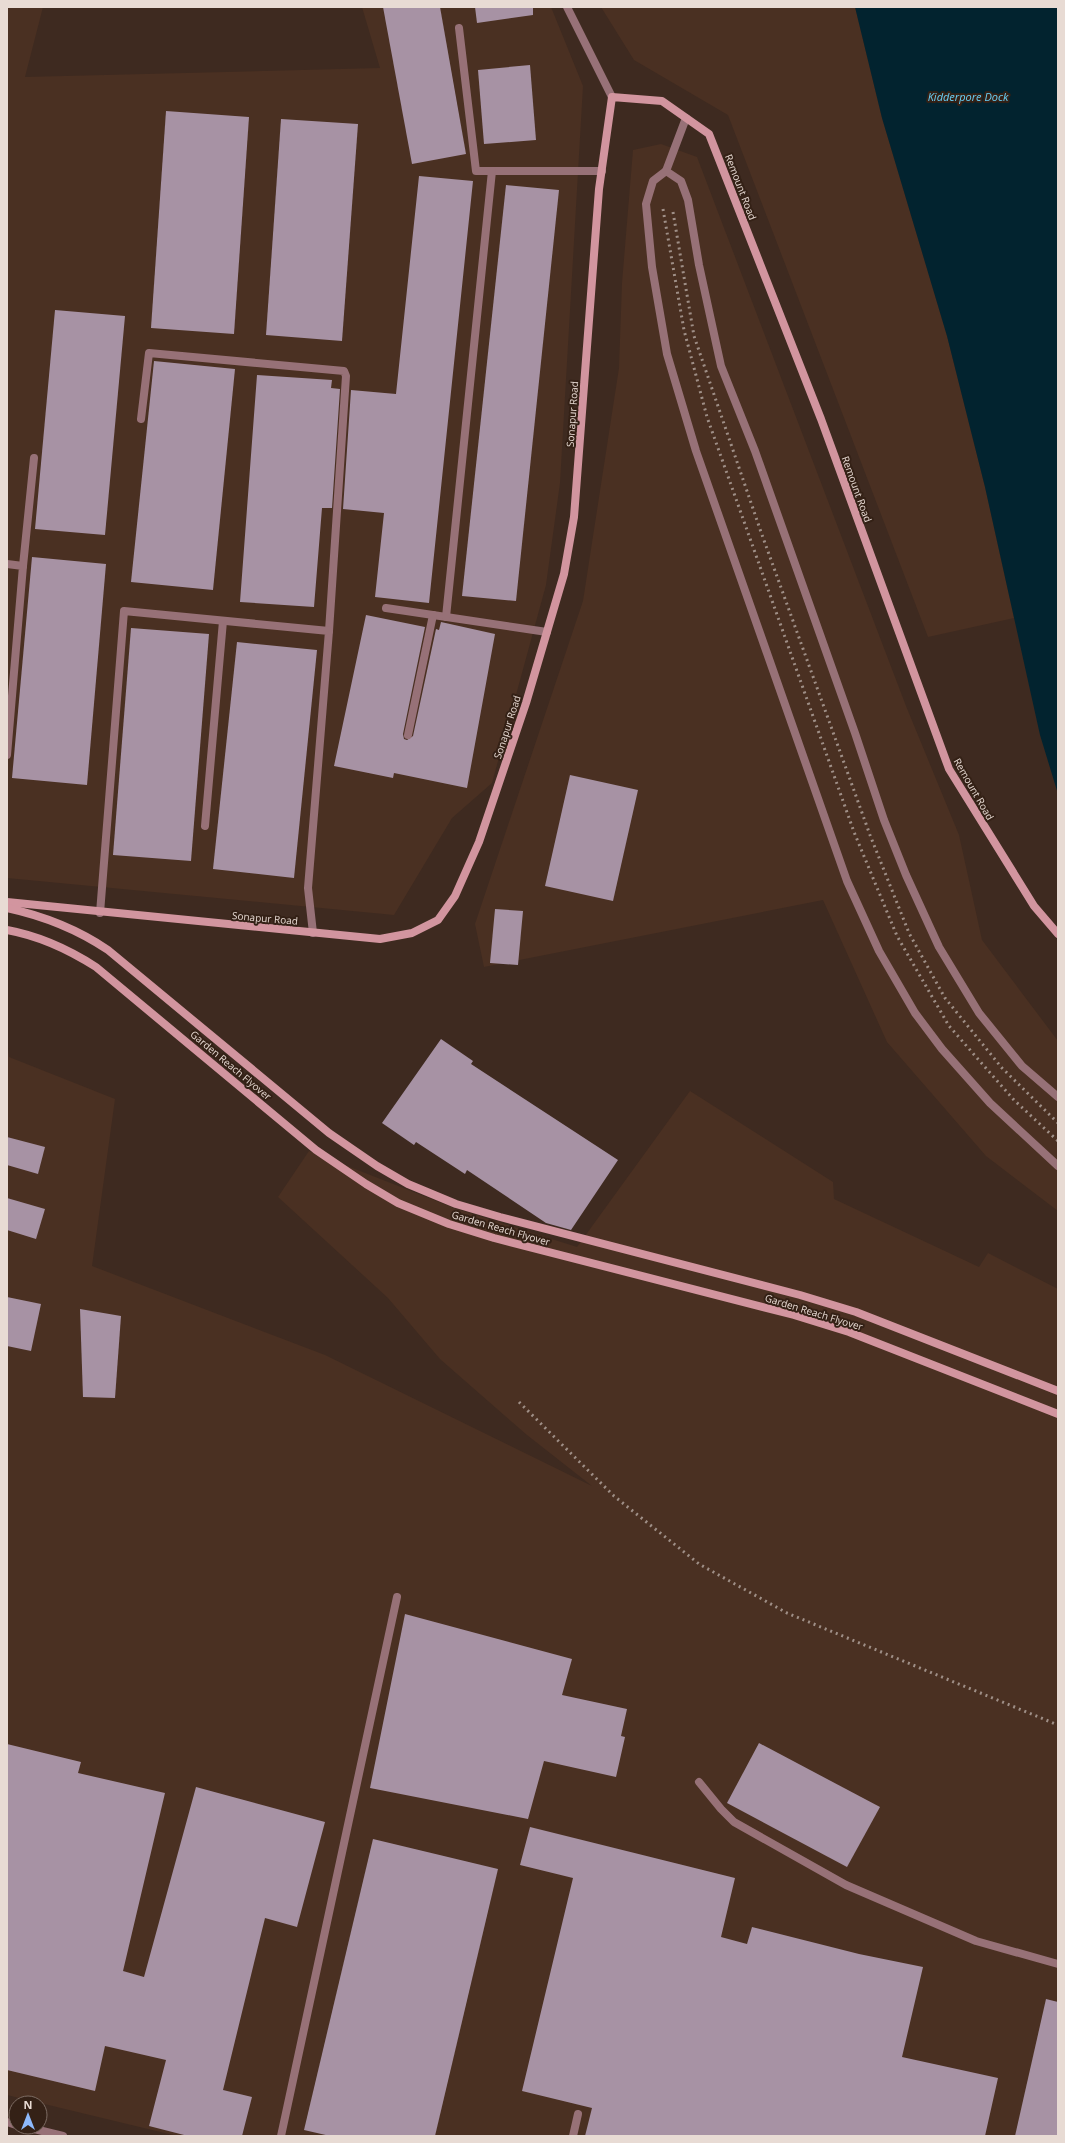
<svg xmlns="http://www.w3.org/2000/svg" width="1065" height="2143" font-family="'Open Sans',sans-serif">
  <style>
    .built { fill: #4a3022 }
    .water { fill: #02232f }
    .building { fill: #a792a4 }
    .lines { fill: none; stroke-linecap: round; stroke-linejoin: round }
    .lane { stroke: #977177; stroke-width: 8 }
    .street { stroke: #977177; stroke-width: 8 }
    .secondary { stroke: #d2959f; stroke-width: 8 }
    .rail { stroke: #9f8f87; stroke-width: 3; stroke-dasharray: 2 4; stroke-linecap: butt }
    .labels { text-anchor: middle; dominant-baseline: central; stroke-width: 4; stroke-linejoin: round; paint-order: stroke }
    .street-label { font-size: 10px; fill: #e8dbd4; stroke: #342116 }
    .water-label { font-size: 11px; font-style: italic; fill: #68d0f7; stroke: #342116 }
  </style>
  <rect width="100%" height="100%" fill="#3e2a20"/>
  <g class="built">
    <polygon points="7,7 43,7 25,77 380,68 362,7 551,7 583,86 560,483 546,585 492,783 452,818 394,915 7,878"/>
    <polygon points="601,7 855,7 882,118 947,336 985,487 1014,618 928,637 728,115 634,60"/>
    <polygon points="661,144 697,157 906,706 959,835 982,940 1058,1041 1058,1211 986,1156 887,1042 823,900 484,967 475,924 583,601 619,368 622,283 633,150"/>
    <polygon points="7,1040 9,1057 115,1099 92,1266 325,1355 592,1486 527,1435 440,1359 388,1298 278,1197 309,1151 457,1209 577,1247 690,1091 833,1182 834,1199 979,1267 988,1253 1058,1289 1058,2136 177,2136 7,2095"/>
  </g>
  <polygon class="water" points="855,7 1058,7 1058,794 1040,735 985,487 947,336 882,118"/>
  <g class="building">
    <polygon points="383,7 440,7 466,154 412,164"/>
    <polygon points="475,7 533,7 533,15 477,23"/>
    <polygon points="530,65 536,140 484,144 478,70"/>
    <polygon points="166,111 249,117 234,334 151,328"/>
    <polygon points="281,119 358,124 342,341 266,335"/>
    <polygon points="419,176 473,181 429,603 375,597 384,513 343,509 351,390 396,394"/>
    <polygon points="506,185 559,190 516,601 462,596"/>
    <polygon points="55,310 125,316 105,535 35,529"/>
    <polygon points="154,361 235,369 213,590 131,582"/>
    <polygon points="257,375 332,380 331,388 340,389 332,508 322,508 314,607 240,602"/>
    <polygon points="32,557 106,564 87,785 12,778"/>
    <polygon points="366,615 425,627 403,734 404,739 407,740 413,736 436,629 439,630 441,622 495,634 467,788 394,773 393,778 334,766"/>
    <polygon points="131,628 209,634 191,861 113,855"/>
    <polygon points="237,642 317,650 294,878 213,869"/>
    <polygon points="570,775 638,790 613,901 545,886"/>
    <polygon points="495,909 523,911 518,965 490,963"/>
    <polygon points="441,1039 473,1061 471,1064 618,1160 571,1230 546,1223 467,1170 465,1174 416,1142 414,1145 382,1123"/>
    <polygon points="7,1137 45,1147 38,1174 7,1165"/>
    <polygon points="7,1198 45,1209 36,1239 7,1230"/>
    <polygon points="7,1297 41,1304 31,1351 7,1346"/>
    <polygon points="80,1309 121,1316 115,1398 83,1397"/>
    <polygon points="405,1614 572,1659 562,1695 627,1709 621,1736 625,1737 616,1777 544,1761 528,1819 370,1788"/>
    <polygon points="759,1743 880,1807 847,1867 727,1803"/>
    <polygon points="7,1744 81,1762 78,1773 165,1793 123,1971 144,1977 196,1787 325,1822 297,1927 265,1918 223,2090 252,2097 242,2136 188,2136 149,2126 166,2060 105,2046 95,2091 7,2070"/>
    <polygon points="530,1827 735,1878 721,1937 747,1944 752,1927 859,1954 923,1967 902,2057 998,2078 985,2136 585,2136 592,2108 522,2091 573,1878 520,1865"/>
    <polygon points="373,1839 498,1869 435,2136 330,2136 304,2130"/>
    <polygon points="1046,1999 1058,2002 1058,2136 1015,2136"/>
  </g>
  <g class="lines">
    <g class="lane">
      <polyline points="459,28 476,171 602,171"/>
      <polyline points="686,118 666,171 681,181 688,200 699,265 721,366 755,451 855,733 884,820 906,875 939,947 979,1013 1022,1066 1058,1097"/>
      <polyline points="666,171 653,181 646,204 652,267 667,354 696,451 847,881 879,951 915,1013 942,1049 990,1103 1058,1166"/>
      <polyline points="141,419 149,353 344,371 346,376 329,631"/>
      <polyline points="7,564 23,566 7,755"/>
      <polyline points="23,566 34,458"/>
      <polyline points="386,608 547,632"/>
      <polyline points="446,617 492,171"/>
      <polyline points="408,735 433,615"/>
      <polyline points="205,826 223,621"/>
      <polyline points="100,913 124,611 329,631 308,888 313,933"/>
      <polyline points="699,1782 721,1809 734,1822 846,1885 976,1941 1058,1964"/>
      <polyline points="281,2136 397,1597"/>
      <polyline points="573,2136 578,2114"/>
    </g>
    <g class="street">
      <polyline points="567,7 612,97"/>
      <polyline points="7,2122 16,2125"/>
      <polyline points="26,2127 63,2136"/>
    </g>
    <g class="secondary">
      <polyline points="7,902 380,939 412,933 438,920 455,896 479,842 526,703 564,574 574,517 599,189 612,97 662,101 709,134 821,419 949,769 1034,906 1058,934"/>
      <path d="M7 908C44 916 77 929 108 950L329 1133 377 1166 408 1184 456 1204 500 1217 800 1295 856 1312 1058 1391"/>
      <path d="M7 930C40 936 68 949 96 967L316 1150 366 1184 398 1203 449 1224 494 1238 794 1315 849 1332 1058 1414"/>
    </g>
    <g class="rail">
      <polyline points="663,209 684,330 707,417 854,832 897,936 949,1026 1014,1100 1058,1141"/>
      <polyline points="673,212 694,336 761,532 870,835 909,933 945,998 1002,1068 1058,1123"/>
      <polyline points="519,1402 614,1496 699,1564 787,1613 1058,1725"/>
    </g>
  </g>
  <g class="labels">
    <g class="street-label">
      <text transform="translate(741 187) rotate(69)">Remount Road</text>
      <text transform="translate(572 414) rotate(-86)">Sonapur Road</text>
      <text transform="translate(857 489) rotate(70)">Remount Road</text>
      <text transform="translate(507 727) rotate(-72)">Sonapur Road</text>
      <text transform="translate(974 789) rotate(60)">Remount Road</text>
      <text transform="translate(265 918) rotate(5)">Sonapur Road</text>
      <text transform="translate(231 1065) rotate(40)">Garden Reach Flyover</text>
      <text transform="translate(501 1228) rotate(16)">Garden Reach Flyover</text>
      <text transform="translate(814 1312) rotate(17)">Garden Reach Flyover</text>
    </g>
    <g class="water-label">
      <text x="968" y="96">Kidderpore Dock</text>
    </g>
  </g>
  <rect width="1065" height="2143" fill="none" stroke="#e8dbd4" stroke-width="16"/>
  <g transform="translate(28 2115)"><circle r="19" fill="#342116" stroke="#7c6b62"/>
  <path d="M0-3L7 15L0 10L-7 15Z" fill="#8db9fc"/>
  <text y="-6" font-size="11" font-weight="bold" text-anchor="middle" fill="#e8dbd4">N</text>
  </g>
</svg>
